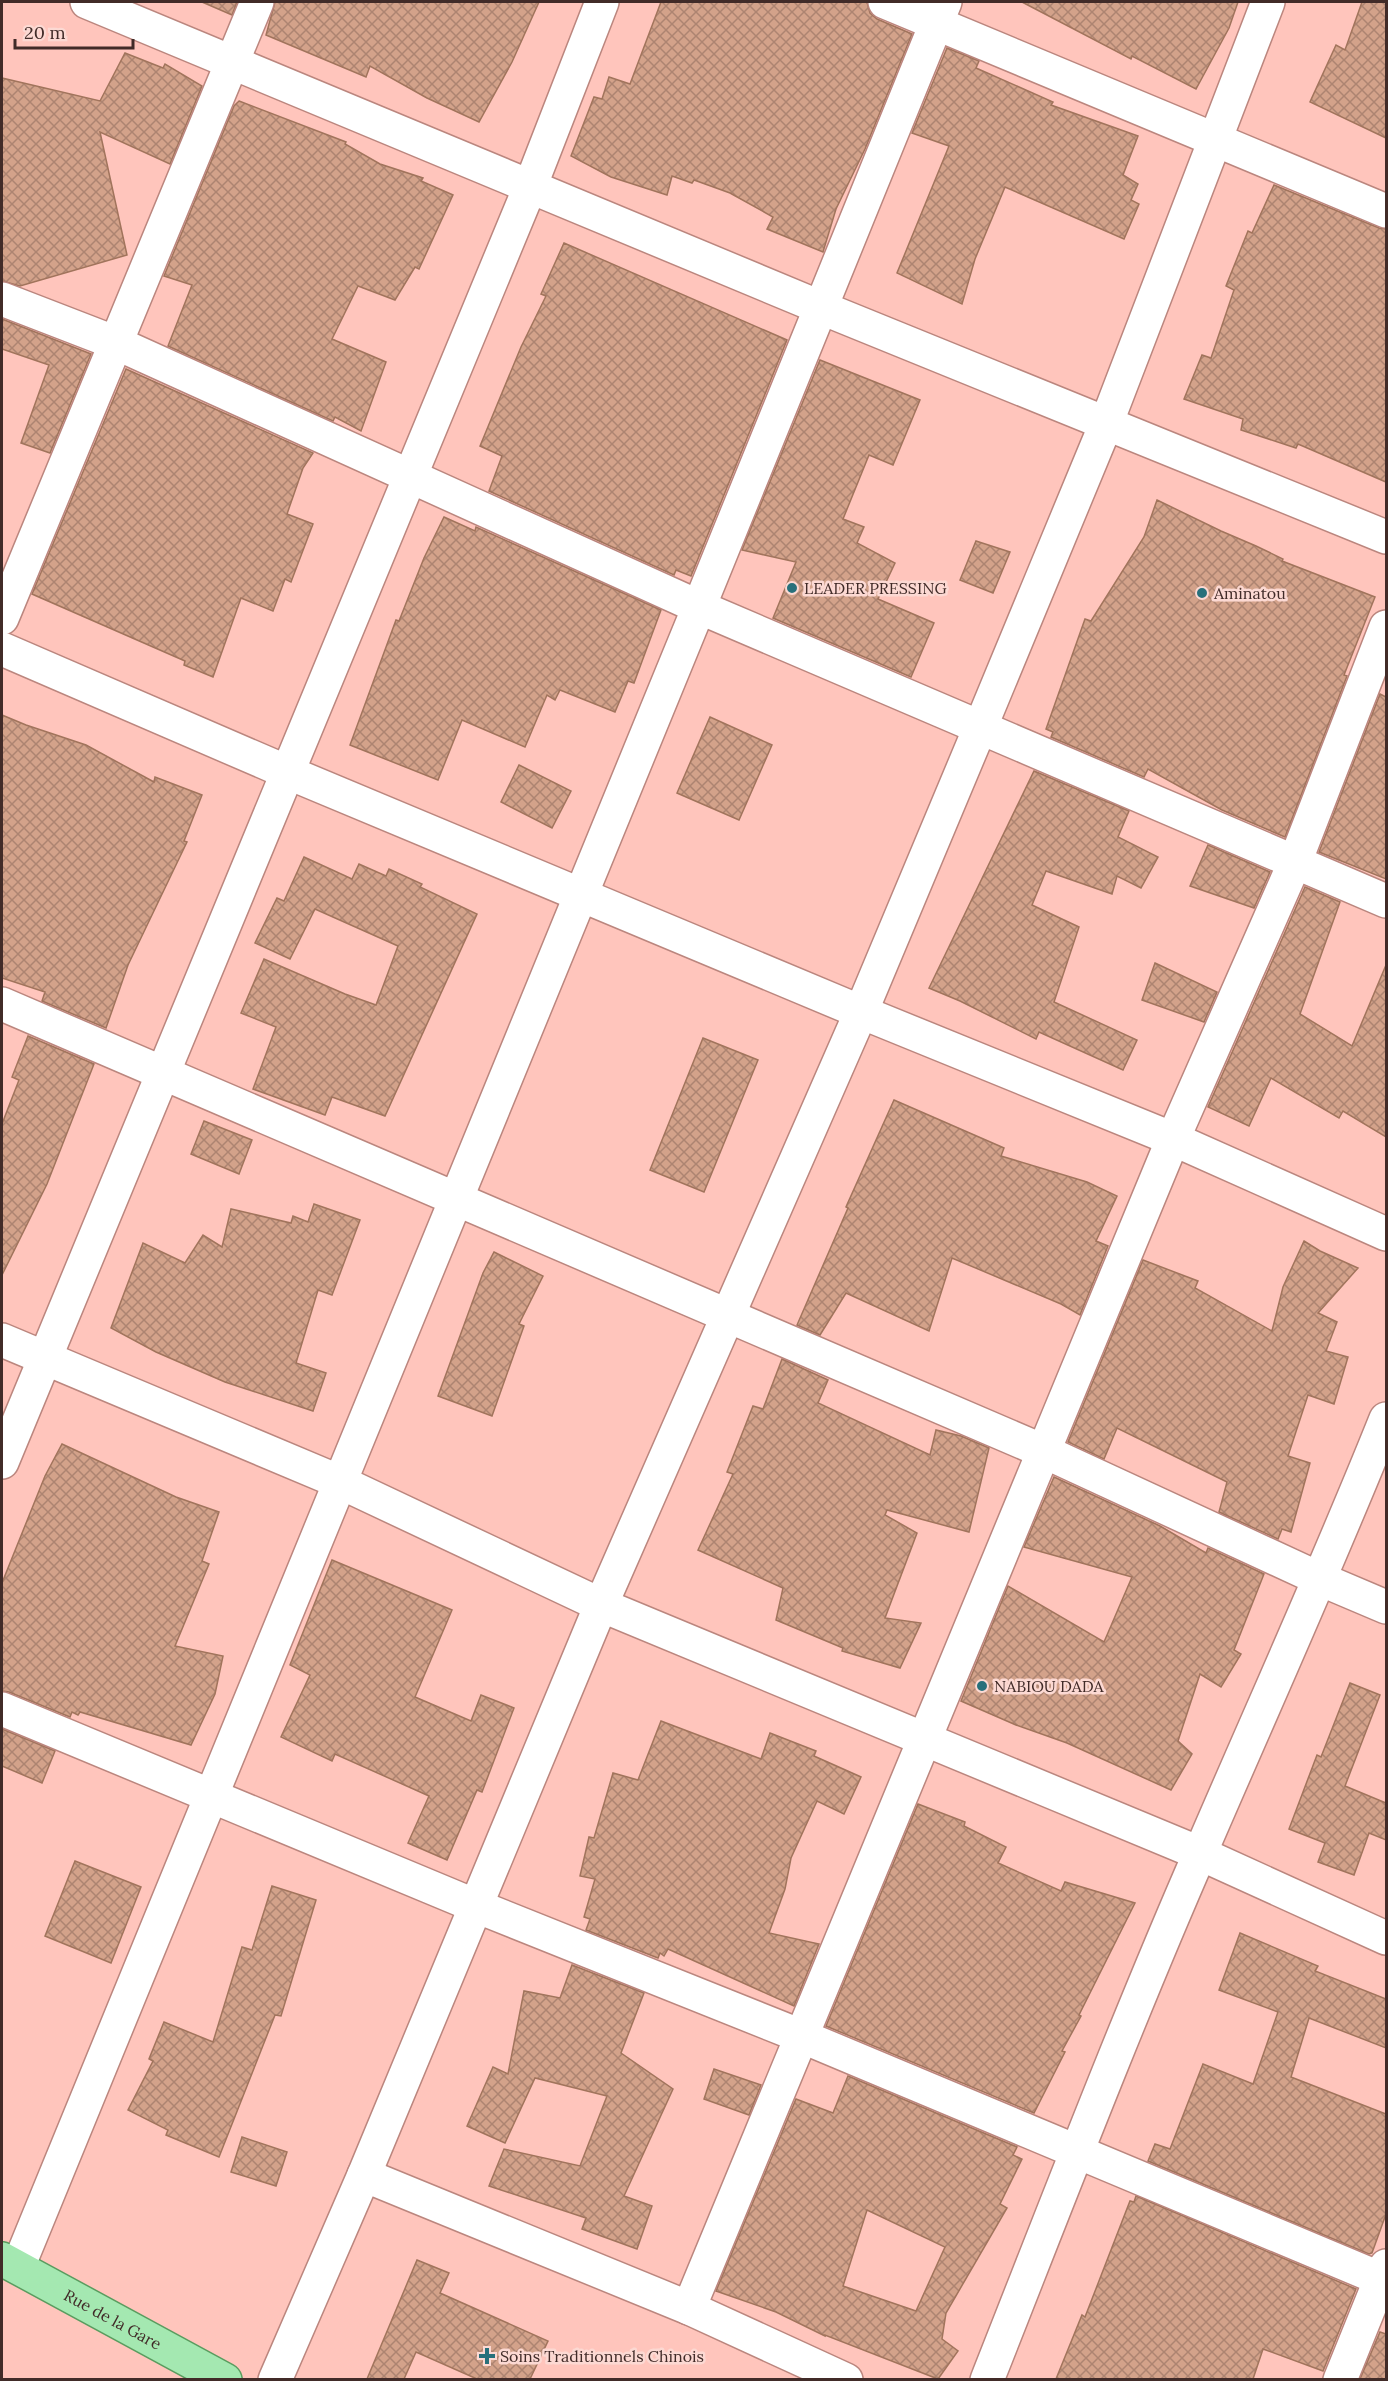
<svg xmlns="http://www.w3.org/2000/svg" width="1388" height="2381" font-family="Lora,serif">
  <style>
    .building { fill: url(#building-cross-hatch); stroke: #a1745c; stroke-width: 1.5; fill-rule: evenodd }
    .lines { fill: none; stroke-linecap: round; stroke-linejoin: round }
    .street-casing { stroke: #bb867e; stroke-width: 36 }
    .primary-casing { stroke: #5a9c5f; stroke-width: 36 }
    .street { stroke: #fff; stroke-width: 33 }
    .primary { stroke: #a4e8b1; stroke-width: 33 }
    .poi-dot { fill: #28707b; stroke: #fcd9d3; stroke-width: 2 }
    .labels { text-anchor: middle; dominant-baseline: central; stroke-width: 5; stroke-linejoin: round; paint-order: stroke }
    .poi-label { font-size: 16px; fill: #412b28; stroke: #fcd9d3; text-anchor: start }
    .street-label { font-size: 16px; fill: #412b28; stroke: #fcd9d3 }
  </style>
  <defs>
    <pattern id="building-cross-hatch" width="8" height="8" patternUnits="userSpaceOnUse" patternTransform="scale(1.5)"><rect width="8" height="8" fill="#d3a28a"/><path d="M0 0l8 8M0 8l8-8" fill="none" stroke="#ad8471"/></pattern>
  </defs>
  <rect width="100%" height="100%" fill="#ffc5bc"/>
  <g class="building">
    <polygon points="202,2 237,2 232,15"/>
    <polygon points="275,2 539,2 512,62 479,122 427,98 370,66 366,77 266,35"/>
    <polygon points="661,2 867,2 870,13 877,19 912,34 865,149 836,209 823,252 767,229 773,217 730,193 694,180 692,183 672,176 667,195 611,177 571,156 594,97 602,99 609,77 630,84"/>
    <polygon points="1022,2 1238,2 1229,28 1196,89 1132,56 1131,59"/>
    <polygon points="1362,2 1386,2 1386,138 1310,102 1336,45 1345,50"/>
    <polygon points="947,48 979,61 976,68 1053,102 1051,105 1138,136 1123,175 1138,184 1131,200 1139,204 1124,239 1005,187 975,259 962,304 897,273 949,146 912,133"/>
    <polygon points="125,53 163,68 165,64 202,86 170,164 100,132 127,255 20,286 2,281 2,78 100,101"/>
    <polygon points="239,101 346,142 345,144 380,164 423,178 421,181 453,195 419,269 415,267 395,300 358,286 332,339 386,362 361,431 335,417 333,421 168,346 192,285 164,276 234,106"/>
    <polygon points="1274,185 1379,228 1386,229 1386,482 1298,444 1296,448 1241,430 1243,419 1184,399 1202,355 1211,358 1234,290 1226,286 1248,231 1252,233"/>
    <polygon points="564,243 787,340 691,576 676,570 674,575 489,491 502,456 480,446 521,347 546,296 541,294"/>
    <polygon points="2,319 91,354 50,453 21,443 49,365 2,349"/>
    <polygon points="820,360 920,400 893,465 869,455 843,519 864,527 857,543 895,563 878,599 934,623 911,677 773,618 796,562 742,550"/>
    <polygon points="126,369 313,453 303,468 287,514 313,524 291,582 285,579 273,611 241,598 213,677 184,665 185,661 32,594"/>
    <polygon points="1157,500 1221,531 1256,546 1283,559 1282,561 1375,597 1344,675 1347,676 1285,837 1222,810 1148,769 1144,777 1051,737 1053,732 1046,729 1085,619 1091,621 1144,537"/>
    <polygon points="444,517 475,531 476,527 661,610 634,683 628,681 615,712 560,690 555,700 547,695 525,747 462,720 438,780 350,745 396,620 399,621 424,558"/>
    <polygon points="976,541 1010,552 993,593 960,580"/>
    <polygon points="1380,694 1386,697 1386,879 1319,852"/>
    <polygon points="2,715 26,725 86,745 154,782 155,777 202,795 184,841 187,842 128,965 106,1028 42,1001 45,992 2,978"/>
    <polygon points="710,717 772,745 739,820 677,793"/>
    <polygon points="519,765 571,791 552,828 501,802"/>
    <polygon points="1034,771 1129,811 1118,837 1158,857 1141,888 1117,876 1112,894 1046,871 1032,905 1079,927 1054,1002 1137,1040 1123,1070 1039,1032 1036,1039 960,1001 929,988"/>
    <polygon points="1208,845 1270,872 1254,908 1190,886"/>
    <polygon points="304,857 352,879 359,864 386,876 389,869 422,884 420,887 477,914 385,1116 332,1097 325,1115 253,1089 276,1027 241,1013 264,959 345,994 376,1005 398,946 315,909 290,959 255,943 277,898 284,901"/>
    <polygon points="1305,887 1340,902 1300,1014 1352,1046 1386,965 1386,1137 1343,1111 1339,1118 1271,1078 1249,1126 1208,1107"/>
    <polygon points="1155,963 1217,992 1204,1022 1142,1000"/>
    <polygon points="28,1036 94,1064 47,1184 2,1275 2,1124 19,1080 12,1077"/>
    <polygon points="703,1038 758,1060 704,1192 650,1170"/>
    <polygon points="894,1100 1004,1148 1001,1156 1087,1182 1117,1196 1096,1241 1108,1246 1080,1315 1061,1304 952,1258 929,1331 846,1293 820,1335 797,1325 848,1208 846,1207"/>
    <polygon points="204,1121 252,1140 239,1174 191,1154"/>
    <polygon points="314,1204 360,1220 332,1295 318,1290 296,1363 326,1373 313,1411 225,1382 156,1352 111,1328 143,1243 185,1263 203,1235 222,1247 231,1209 291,1223 293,1216 308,1222"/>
    <polygon points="1304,1241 1320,1251 1358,1268 1318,1313 1337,1322 1326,1351 1348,1357 1334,1404 1308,1395 1288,1456 1310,1463 1291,1532 1282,1529 1278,1539 1219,1512 1227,1482 1117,1428 1104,1459 1068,1442 1143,1260 1198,1281 1195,1288 1272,1331 1283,1287"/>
    <polygon points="494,1252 543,1276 519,1324 524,1326 492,1416 438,1396 483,1273"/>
    <polygon points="782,1359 828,1380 818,1403 930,1455 936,1430 961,1436 989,1448 969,1532 887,1510 885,1515 917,1533 885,1618 921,1623 900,1668 842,1651 843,1648 776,1620 783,1588 698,1550 733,1474 727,1472 753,1406 763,1409"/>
    <polygon points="62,1444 176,1497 219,1512 202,1561 209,1564 175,1646 223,1656 215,1694 191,1745 80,1712 78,1715 72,1712 70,1717 9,1692 2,1691 2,1583 45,1476"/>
    <polygon points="1054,1477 1160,1526 1206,1553 1208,1548 1264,1574 1234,1650 1241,1654 1221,1687 1200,1674 1178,1741 1192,1754 1171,1790 1067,1743 1016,1725 961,1701 1008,1586 1104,1642 1132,1577 1024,1547"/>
    <polygon points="332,1560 452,1610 415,1697 471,1721 481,1695 514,1708 482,1792 477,1790 447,1860 408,1843 429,1796 335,1754 332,1761 281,1737 310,1675 290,1665"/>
    <polygon points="1350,1683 1380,1695 1345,1786 1386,1803 1386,1840 1369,1833 1354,1875 1318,1862 1325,1843 1289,1829 1317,1755 1321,1757"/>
    <polygon points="661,1721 761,1759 770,1733 816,1751 814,1756 861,1777 844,1814 817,1801 791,1858 785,1889 769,1933 819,1944 794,2006 668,1949 664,1956 660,1953 658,1958 586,1930 590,1919 584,1917 595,1879 580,1876 589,1837 594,1838 613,1773 638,1780"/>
    <polygon points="2,1729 55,1751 42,1783 2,1766"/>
    <polygon points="918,1804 965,1822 964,1826 1006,1847 998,1863 1061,1891 1065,1882 1135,1903 1079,2015 1081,2016 1062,2051 1065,2052 1034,2113 826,2026"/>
    <polygon points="75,1861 141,1887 111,1963 45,1936"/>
    <polygon points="272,1886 316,1900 281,2016 275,2015 219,2157 166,2135 168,2130 128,2110 153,2061 149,2059 164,2022 213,2042 242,1947 252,1950"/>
    <polygon points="1240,1933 1318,1966 1315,1971 1386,1999 1386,2048 1309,2018 1291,2077 1386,2114 1386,2214 1372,2253 1369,2254 1148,2161 1155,2144 1170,2149 1203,2064 1253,2084 1278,2012 1219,1990"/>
    <polygon points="572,1965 644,1993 621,2053 673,2089 624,2196 652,2206 637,2249 582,2229 586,2218 489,2186 504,2149 580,2166 607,2096 535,2078 505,2143 467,2126 493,2067 508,2074 524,1991 560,1998"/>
    <polygon points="714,2069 761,2085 749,2115 704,2099"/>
    <path d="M848 2076 1017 2147 1013 2155 1022 2159 1000 2204 1007 2208 946 2313 942 2339 958 2351 938 2379 825 2335V2336L776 2312 716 2291 796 2099 833 2113ZM867 2210 945 2247 916 2311 843 2286Z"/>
    <polygon points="242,2137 287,2152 276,2186 231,2172"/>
    <polygon points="1136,2196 1356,2289 1323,2371 1263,2349 1253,2379 1056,2379 1082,2315 1085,2317 1130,2201 1134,2202"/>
    <polygon points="417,2260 449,2273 440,2293 548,2341 530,2379 477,2379 416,2352 404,2379 367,2379"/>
    <polygon points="1380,2332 1386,2334 1386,2379 1360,2379"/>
  </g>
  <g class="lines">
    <g class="street-casing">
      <g id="street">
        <polyline points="87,2 822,308 1386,537"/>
        <polyline points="885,2 1386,211"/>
        <polyline points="2,299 116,343 699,607 1386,901"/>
        <polyline points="2,618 257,2"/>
        <polyline points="2,649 287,772 861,1012 1173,1139 1386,1234"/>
        <polyline points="2,1004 1043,1451 1320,1579 1386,1607"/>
        <polyline points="2,1340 340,1482 601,1605 1199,1853 1386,1938"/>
        <polyline points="2,1462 530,187 602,2"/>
        <polyline points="2,1709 476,1906 801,2036 1386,2281"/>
        <polyline points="364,2175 689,2308 846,2380"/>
        <polyline points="18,2267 699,607 945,2"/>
        <polyline points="689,2308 1173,1139 1295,862 1386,627"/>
        <polyline points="275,2380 364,2175 601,1605 861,1012 980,728 1106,424 1268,2"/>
        <path d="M987 2380C1057 2203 1125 2025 1201 1851 1263 1707 1328 1564 1386 1419"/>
        <polyline points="1340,2380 1386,2266"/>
      </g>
    </g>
    <g class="primary-casing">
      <g id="primary">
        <path id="s1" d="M2 2259 225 2380"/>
      </g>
    </g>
    <use href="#street" class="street"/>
    <use href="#primary" class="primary"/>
  </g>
  <g class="poi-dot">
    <circle cx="792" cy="588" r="6"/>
    <circle cx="1202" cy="593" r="6"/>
    <circle cx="982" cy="1686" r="6"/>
    <path d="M484 2347h6v6h6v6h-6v6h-6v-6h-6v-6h6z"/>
  </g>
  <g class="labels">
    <g class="poi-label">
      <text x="804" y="588">LEADER PRESSING</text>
      <text x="1214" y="593">Aminatou</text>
      <text x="994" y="1686">NABIOU DADA</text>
      <text x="500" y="2356">Soins Traditionnels Chinois</text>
    </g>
    <g class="street-label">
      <text stroke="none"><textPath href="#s1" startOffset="126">Rue de la Gare</textPath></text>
    </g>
  </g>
  <rect width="1388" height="2381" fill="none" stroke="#412b28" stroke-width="6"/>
  <path d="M15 39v9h118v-9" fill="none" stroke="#412b28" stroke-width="3"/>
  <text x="24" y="39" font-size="18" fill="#412b28" stroke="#fcd9d3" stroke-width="4.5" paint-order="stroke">20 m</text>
</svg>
